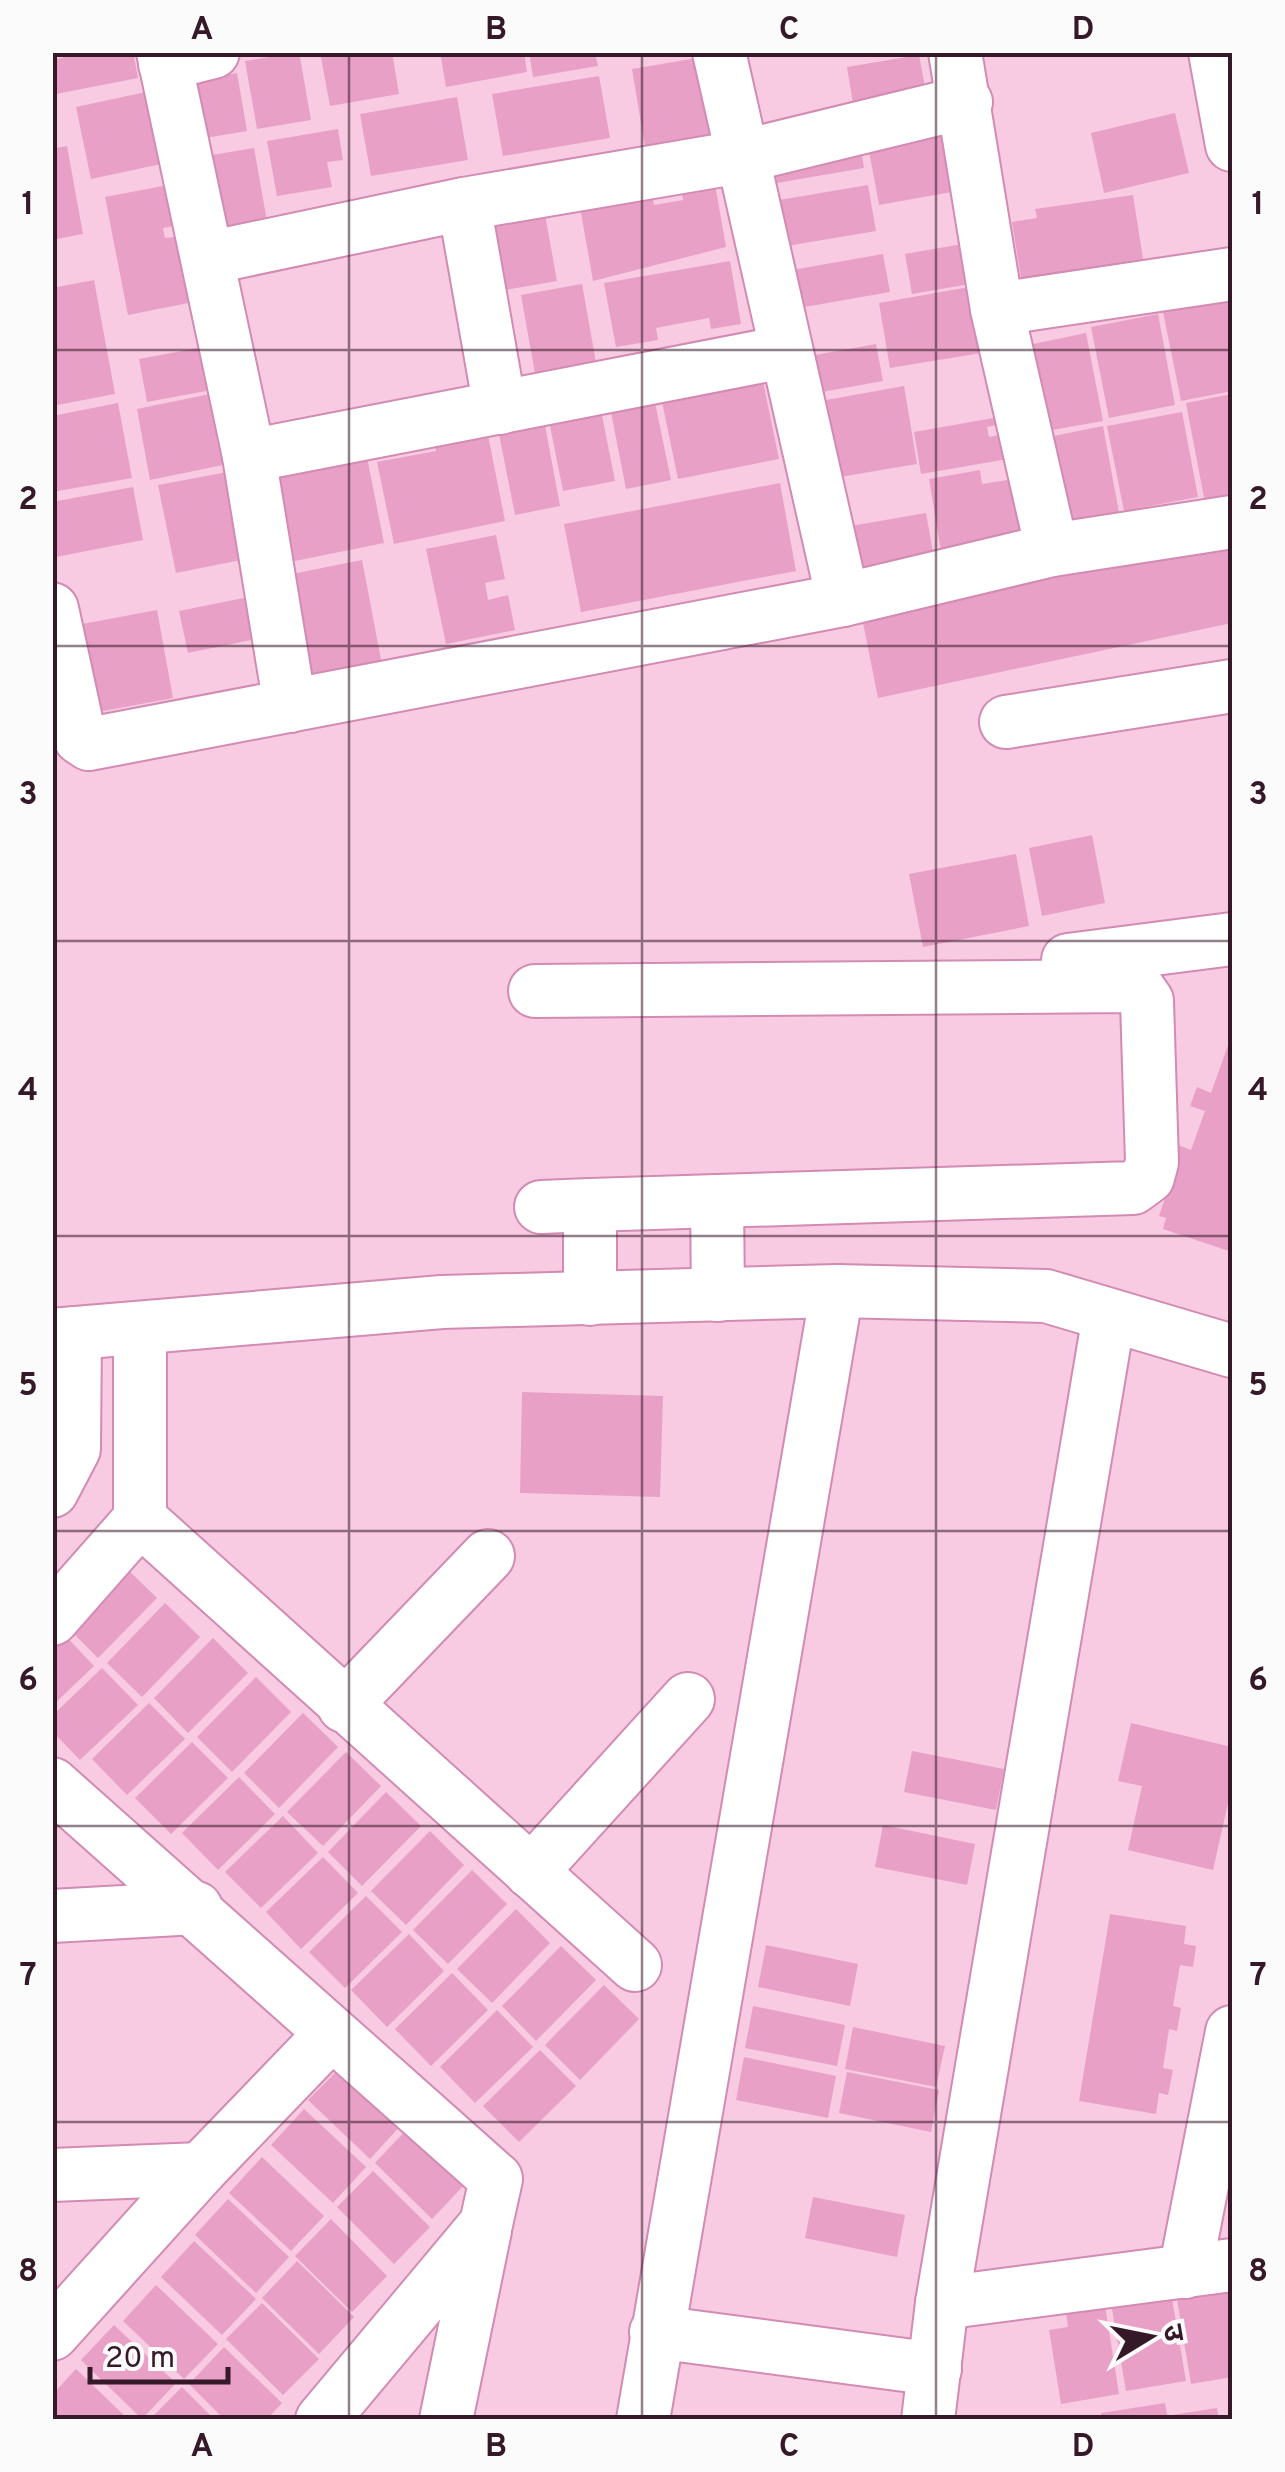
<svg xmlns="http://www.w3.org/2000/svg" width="1285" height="2472" font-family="Overpass,'Noto Sans Devanagari',sans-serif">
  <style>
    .building { fill: #e8a0c7 }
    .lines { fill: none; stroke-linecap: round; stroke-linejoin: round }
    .street-casing { stroke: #d28bb2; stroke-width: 56 }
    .street { stroke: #fff; stroke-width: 52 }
    .grid { fill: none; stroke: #351929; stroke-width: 2.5; stroke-opacity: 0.55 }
    .neatline { fill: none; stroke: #351929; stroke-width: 4 }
    .grid-label { font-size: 32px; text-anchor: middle; font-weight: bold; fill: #351929 }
  </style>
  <rect width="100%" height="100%" fill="#f8cbe2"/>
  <g class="building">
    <polygon points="89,52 133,52 138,78 56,94 52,60"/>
    <polygon points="299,52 311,120 257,129 245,61"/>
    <polygon points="320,52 392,52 399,94 330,106"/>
    <polygon points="440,52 524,52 527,72 446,87"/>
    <polygon points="529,52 595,52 598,66 533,77"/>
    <polygon points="919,55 927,98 854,110 847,67"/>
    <polygon points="703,57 718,140 646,153 632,69"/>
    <polygon points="237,73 247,131 193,140 183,82"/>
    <polygon points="599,76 610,138 503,156 492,94"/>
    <polygon points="146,92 161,164 91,179 76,107"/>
    <polygon points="457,97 468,160 371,176 360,114"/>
    <polygon points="1175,113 1189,173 1104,193 1091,133"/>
    <polygon points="952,120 963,190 879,205 866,135"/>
    <polygon points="338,129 343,160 327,162 332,187 277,196 267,141"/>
    <polygon points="859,138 864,168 777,183 772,153"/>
    <polygon points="67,146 83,234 52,240 52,149"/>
    <polygon points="254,148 268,227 214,237 200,157"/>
    <polygon points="179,183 187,224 163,228 165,238 176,237 188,303 128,315 105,197"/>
    <polygon points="715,184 726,247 593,281 580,207 652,194 654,205 683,200 681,190"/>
    <polygon points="868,185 876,231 775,248 767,202"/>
    <polygon points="1133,195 1143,259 1021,278 1012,222 1037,218 1035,209"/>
    <polygon points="543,203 557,281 483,294 469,216"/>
    <polygon points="962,244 970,284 912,294 905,254"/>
    <polygon points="883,254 890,292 799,308 792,270"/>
    <polygon points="730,261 741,324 711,329 709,318 656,328 658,340 616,347 604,283"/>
    <polygon points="94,280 115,394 52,406 52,288"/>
    <polygon points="582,284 597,368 536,379 521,295"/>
    <polygon points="969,287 981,353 890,368 879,303"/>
    <polygon points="1232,299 1232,391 1181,401 1163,312"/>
    <polygon points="1158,314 1175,405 1109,418 1091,327"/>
    <polygon points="1086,333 1103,421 1041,432 1024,346"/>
    <polygon points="225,343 233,386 147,402 139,359"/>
    <polygon points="876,344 883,381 800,396 793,359"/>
    <polygon points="761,372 779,459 678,479 660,392"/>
    <polygon points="904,386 917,464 828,479 815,402"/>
    <polygon points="653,393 671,480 626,489 609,402"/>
    <polygon points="210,394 223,465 150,480 137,409"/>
    <polygon points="1232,394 1232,498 1205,503 1186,403"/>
    <polygon points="118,403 132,478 52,492 52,416"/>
    <polygon points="601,410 615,481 563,491 549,421"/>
    <polygon points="1182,412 1198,497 1124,511 1107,426"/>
    <polygon points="1005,416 1006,423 987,427 989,437 1015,432 1020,457 921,474 914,432"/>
    <polygon points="485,420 505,521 394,544 377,462 436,451 431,431"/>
    <polygon points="544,420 560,506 515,515 498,429"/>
    <polygon points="1103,426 1120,518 1057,530 1039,439"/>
    <polygon points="364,442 384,543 280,564 260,463"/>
    <polygon points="980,470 982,484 1020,478 1032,548 943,563 929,479"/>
    <polygon points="233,471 256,557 176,573 158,485"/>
    <polygon points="780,483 796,571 581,612 564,524"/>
    <polygon points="133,487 143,540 56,557 52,502"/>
    <polygon points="926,513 934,558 853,572 845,527"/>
    <polygon points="496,535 505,579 485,583 488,600 508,595 515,630 446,644 426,549"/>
    <polygon points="1232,541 1232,623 878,698 862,618"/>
    <polygon points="362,560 383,670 314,683 292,574"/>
    <polygon points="259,595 266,637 188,653 179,611"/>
    <polygon points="157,610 173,698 82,715 66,627"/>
    <polygon points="1092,835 1105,903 1042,916 1029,848"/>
    <polygon points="1016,854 1029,926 923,947 909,874"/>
    <polygon points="1232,1034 1232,1252 1163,1229 1166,1218 1159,1216 1177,1163 1176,1144 1191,1150 1205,1111 1190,1106 1197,1087 1211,1093"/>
    <polygon points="522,1392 663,1396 660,1497 520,1493"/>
    <polygon points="122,1564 157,1598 98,1658 64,1624"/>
    <polygon points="165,1603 200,1637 142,1697 107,1663"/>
    <polygon points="59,1629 94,1666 52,1706 52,1635"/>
    <polygon points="213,1638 248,1673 188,1733 154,1698"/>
    <polygon points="102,1668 138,1705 80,1760 52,1731 52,1716"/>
    <polygon points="256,1677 291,1712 232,1772 197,1737"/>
    <polygon points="149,1703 185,1739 127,1795 92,1759"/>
    <polygon points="303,1713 338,1747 279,1808 244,1773"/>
    <polygon points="1131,1723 1232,1747 1232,1785 1213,1870 1128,1850 1142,1786 1118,1781"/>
    <polygon points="192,1742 228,1778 171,1834 135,1798"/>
    <polygon points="912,1751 1004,1769 996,1810 904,1792"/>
    <polygon points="346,1752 381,1786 323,1846 287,1812"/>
    <polygon points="239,1777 275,1814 218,1870 182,1833"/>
    <polygon points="386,1792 421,1826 362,1886 328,1852"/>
    <polygon points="283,1816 318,1853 261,1908 225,1872"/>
    <polygon points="883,1825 975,1844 967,1885 875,1867"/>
    <polygon points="430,1831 464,1865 406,1925 371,1891"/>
    <polygon points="323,1857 358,1893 301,1949 266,1912"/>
    <polygon points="472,1870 507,1904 448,1964 413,1930"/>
    <polygon points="366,1896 402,1932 345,1988 309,1952"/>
    <polygon points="516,1909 550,1943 492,2003 457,1969"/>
    <polygon points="1110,1914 1186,1926 1184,1944 1196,1946 1193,1967 1180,1965 1173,2006 1181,2008 1177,2031 1169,2029 1163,2068 1173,2070 1168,2095 1159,2093 1156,2114 1079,2101"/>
    <polygon points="409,1934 444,1971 387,2027 351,1990"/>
    <polygon points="766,1945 858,1964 850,2006 758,1987"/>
    <polygon points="561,1946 596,1980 536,2041 502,2006"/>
    <polygon points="452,1973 488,2010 431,2066 395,2029"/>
    <polygon points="604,1985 639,2019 580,2080 545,2045"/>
    <polygon points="753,2006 845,2025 837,2066 745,2048"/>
    <polygon points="497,2010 533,2047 475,2103 440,2067"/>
    <polygon points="853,2027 945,2046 936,2087 845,2069"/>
    <polygon points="540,2050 576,2086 519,2142 483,2106"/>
    <polygon points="744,2057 836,2076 828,2118 736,2100"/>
    <polygon points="343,2065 404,2122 370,2159 308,2100"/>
    <polygon points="847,2072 939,2090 931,2132 839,2113"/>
    <polygon points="304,2109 366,2167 333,2203 271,2145"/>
    <polygon points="410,2126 467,2182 432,2219 375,2163"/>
    <polygon points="262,2157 324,2216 291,2251 229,2193"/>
    <polygon points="373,2171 430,2227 394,2264 337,2207"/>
    <polygon points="813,2197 905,2215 897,2257 805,2238"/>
    <polygon points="228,2199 289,2257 256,2293 195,2235"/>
    <polygon points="331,2219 387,2276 352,2312 295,2256"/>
    <polygon points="194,2241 256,2299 222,2335 161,2277"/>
    <polygon points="297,2261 354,2317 319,2354 262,2298"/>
    <polygon points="156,2285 218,2344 184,2379 123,2321"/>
    <polygon points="1170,2287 1186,2381 1126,2391 1110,2297"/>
    <polygon points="1232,2290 1232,2377 1191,2384 1177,2299"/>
    <polygon points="1104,2299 1119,2394 1061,2404 1049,2330 1068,2327 1065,2305"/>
    <polygon points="262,2303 319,2359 283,2395 226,2339"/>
    <polygon points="114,2325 176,2383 142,2419 81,2360"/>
    <polygon points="224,2347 282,2403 266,2420 225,2420 189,2384"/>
    <polygon points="76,2369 129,2420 58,2420 52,2414 52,2395"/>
    <polygon points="182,2387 215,2420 149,2420"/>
    <polygon points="1165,2403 1168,2420 1102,2420 1101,2413"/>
    <polygon points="1217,2408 1219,2420 1173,2420 1172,2415"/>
  </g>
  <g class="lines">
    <g class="street-casing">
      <g id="street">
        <polyline points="163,52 249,456 290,706"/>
        <polyline points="719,52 843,600"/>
        <polyline points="955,52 997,309 1052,550"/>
        <polyline points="1215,52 1232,145"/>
        <polyline points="165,64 213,52"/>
        <polyline points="464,204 500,408"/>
        <polyline points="208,258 464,204 740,157 966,102"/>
        <polyline points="997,309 1232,274"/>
        <polyline points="249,456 784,352"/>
        <polyline points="52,609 80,738 89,744 843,600 1052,550 1232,522"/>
        <polyline points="1006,722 1232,686"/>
        <polyline points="1068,960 1232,939"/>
        <polyline points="535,991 1126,986 1138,988 1147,1001 1152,1162 1148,1177 1133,1188 590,1205 590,1299"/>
        <polyline points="717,1201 718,1295"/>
        <polyline points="541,1207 590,1205"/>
        <polyline points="52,1335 442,1302 837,1291 1046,1296 1232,1351"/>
        <polyline points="52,1491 74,1449 75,1333"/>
        <polyline points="140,1519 635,1965"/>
        <polyline points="52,1619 140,1519 140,1328"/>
        <polyline points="344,1706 488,1556"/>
        <polyline points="52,1784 496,2179 486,2224 322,2420"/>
        <polyline points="531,1872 688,1699"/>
        <polyline points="52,1916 196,1908"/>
        <polyline points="52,2175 201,2169"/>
        <polyline points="1185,2272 1232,2032"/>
        <polyline points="942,2303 1232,2265"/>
        <polyline points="656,2332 935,2369"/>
        <polyline points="52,2334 201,2169 331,2034"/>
        <polyline points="446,2420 485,2230"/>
        <polyline points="643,2420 837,1291"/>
        <polyline points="928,2420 942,2303 1109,1316"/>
      </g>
    </g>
    <use href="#street" class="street"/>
  </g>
  <path class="grid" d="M349 52V2420M642 52V2420M936 52V2420M52 350H1232M52 646H1232M52 941H1232M52 1236H1232M52 1531H1232M52 1826H1232M52 2122H1232"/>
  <rect width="1285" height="2472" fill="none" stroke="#fbfbfb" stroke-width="110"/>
  <g transform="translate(1150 2337) rotate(80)" stroke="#fbfbfb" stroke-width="8" paint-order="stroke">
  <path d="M0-8L18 38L0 25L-18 38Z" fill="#351929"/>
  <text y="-15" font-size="28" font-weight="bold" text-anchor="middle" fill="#351929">उ</text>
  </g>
  <path d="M90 2367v15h138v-15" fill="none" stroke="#351929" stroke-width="5"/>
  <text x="105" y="2367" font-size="30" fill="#351929" stroke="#fbfbfb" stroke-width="8" paint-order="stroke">20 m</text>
  <rect x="55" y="55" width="1175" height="2362" class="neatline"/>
  <g class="grid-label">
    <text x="202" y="39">A</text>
    <text x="496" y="39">B</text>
    <text x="789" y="39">C</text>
    <text x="1083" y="39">D</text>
    <text x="28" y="214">1</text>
    <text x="1258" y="214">1</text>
    <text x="28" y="509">2</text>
    <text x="1258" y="509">2</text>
    <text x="28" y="804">3</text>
    <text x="1258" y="804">3</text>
    <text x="28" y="1100">4</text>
    <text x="1258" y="1100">4</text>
    <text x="28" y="1395">5</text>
    <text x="1258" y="1395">5</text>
    <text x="28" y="1690">6</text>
    <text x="1258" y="1690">6</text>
    <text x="28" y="1985">7</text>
    <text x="1258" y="1985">7</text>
    <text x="28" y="2281">8</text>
    <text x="1258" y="2281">8</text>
    <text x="202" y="2456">A</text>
    <text x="496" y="2456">B</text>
    <text x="789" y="2456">C</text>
    <text x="1083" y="2456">D</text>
  </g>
</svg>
